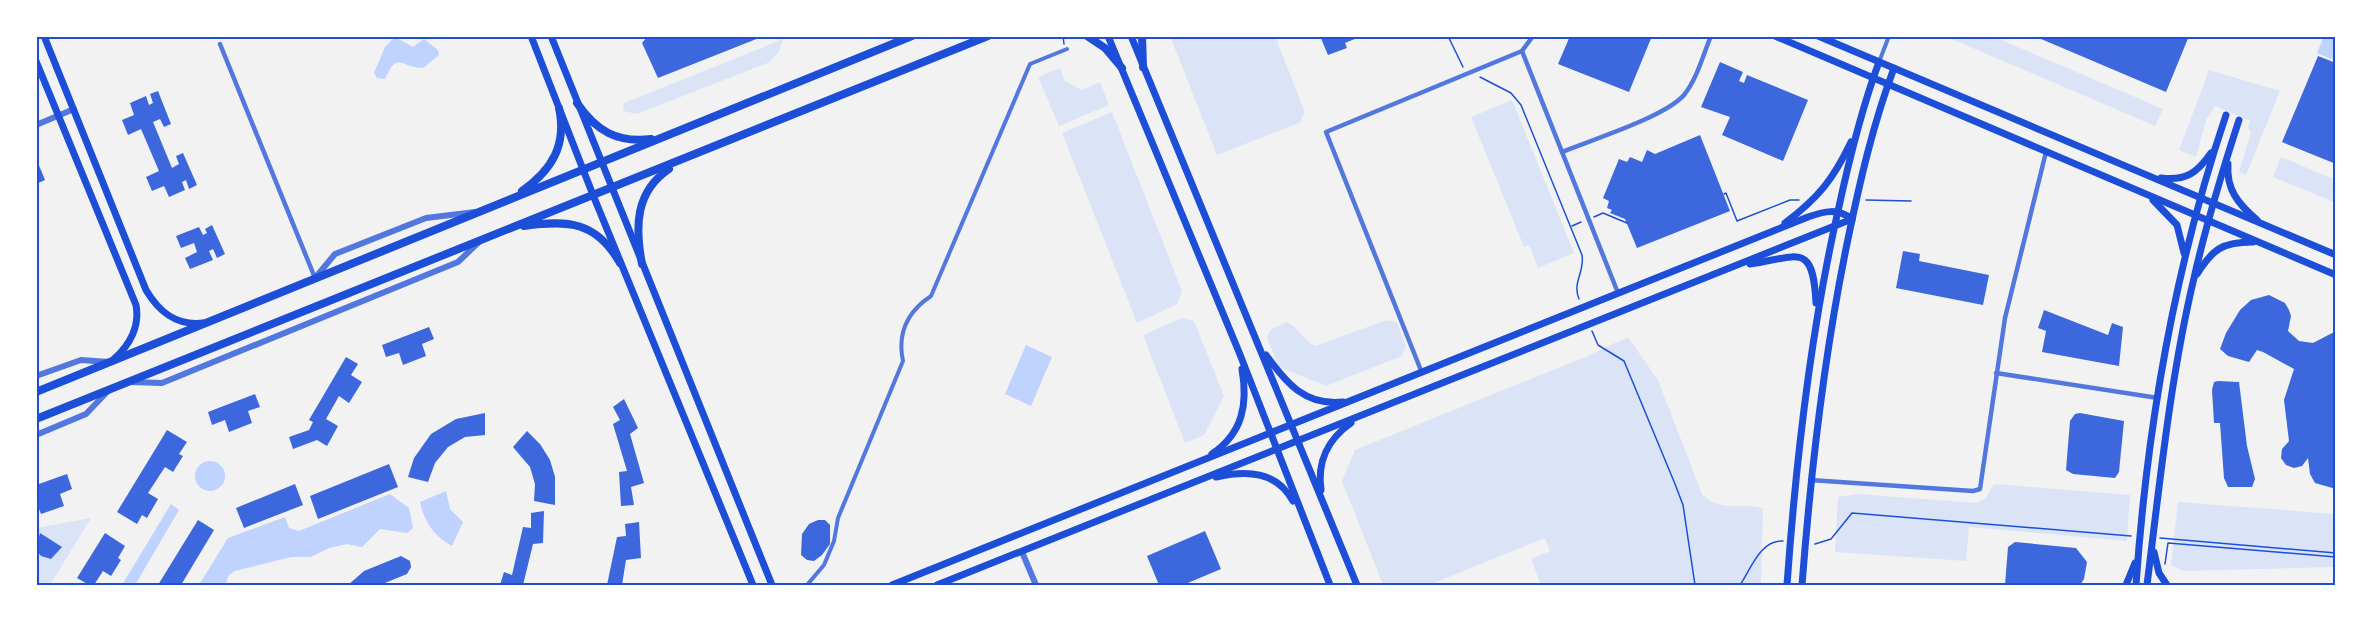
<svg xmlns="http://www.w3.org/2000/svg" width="2372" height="621" font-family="'Libre Baskerville',serif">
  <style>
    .green { fill: #dbe4f7 }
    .water { fill: #bfd3fe }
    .building { fill: #3d67dc }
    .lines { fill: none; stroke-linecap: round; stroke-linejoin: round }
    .path { stroke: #1d4ed8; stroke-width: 1.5 }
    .pedestrian { stroke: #5277de; stroke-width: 4 }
    .minor { stroke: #5277de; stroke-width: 4.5 }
    .tertiary { stroke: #5277de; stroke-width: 6 }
    .secondary { stroke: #1d4ed8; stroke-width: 7 }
    .primary { stroke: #1d4ed8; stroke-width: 8 }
    .neatline { fill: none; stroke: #1d4ed8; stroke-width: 2 }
  </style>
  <rect width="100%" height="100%" fill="#f2f2f2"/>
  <g class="green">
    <polygon points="1170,36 1275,36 1305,112 1299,123 1217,155"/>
    <polygon points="1945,36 1992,36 2163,109 2155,126"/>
    <polygon points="783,39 780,50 770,62 637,114 623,111 624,103"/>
    <polygon points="1060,68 1065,81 1082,90 1100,82 1109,105 1059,126 1038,77"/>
    <polygon points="2209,70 2280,91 2246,175 2239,172 2251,132 2248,127 2250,121 2215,106 2206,120 2196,157 2179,150"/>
    <polygon points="1512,100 1574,253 1538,268 1529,245 1524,247 1471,117"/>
    <polygon points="1112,112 1182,291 1177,304 1137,323 1062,133"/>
    <polygon points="2281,157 2336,180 2336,203 2273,177"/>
    <polygon points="1182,318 1194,321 1224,396 1204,435 1185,443 1143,335"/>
    <path d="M1387 320 1397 322 1406 347 1402 356 1326 386 1279 367 1267 338 1270 330 1287 322C1299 328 1302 339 1315 346Z"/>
    <path d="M1628 337 1658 380 1702 494C1719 513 1741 502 1763 508L1761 585H1541L1531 559 1550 551 1545 538 1429 585H1383L1342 481 1355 450 1585 357Z"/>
    <polygon points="1994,484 2130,495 2127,541 1969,527 1966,561 1835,552 1838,497 1859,494 1975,503 1985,499"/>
    <polygon points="2178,502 2336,514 2336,567 2183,571 2171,565"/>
    <polygon points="91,518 50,585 36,585 36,528"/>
  </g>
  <g class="water">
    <polygon points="2324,36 2336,36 2336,61 2317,53"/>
    <path d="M395 37 413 47 424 39 438 50 439 55 423 68C399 67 398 50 385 79L377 78 374 73 385 47Z"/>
    <polygon points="1026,345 1052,357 1031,406 1005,394"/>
    <circle cx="210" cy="476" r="15"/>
    <path d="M446 491 450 509 463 522 452 546C434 536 424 522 420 502Z"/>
    <polygon points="390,494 409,508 413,528 407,533 380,529 362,547 347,544 329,548 311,557 291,557 235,571 229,575 225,585 199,585 228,538 285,517 289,528 299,531"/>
    <polygon points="171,504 179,510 135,585 122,585"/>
  </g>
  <g class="building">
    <polygon points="648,36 764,36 658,78 642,43"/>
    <polygon points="1320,36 1362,36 1345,43 1347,48 1328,55"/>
    <polygon points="1570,36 1652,36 1629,92 1558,64"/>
    <polygon points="2034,36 2189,36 2166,92"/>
    <polygon points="2318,56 2336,63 2336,164 2282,142"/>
    <polygon points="1720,62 1743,72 1739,81 1744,83 1747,75 1808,100 1783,161 1722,135 1730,117 1701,107"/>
    <polygon points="158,91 171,124 164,127 160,119 153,122 172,168 179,164 176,156 183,153 197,185 189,189 186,180 182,182 185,190 169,197 164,186 152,191 146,177 159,171 141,129 128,135 122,120 134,115 130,103 146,96 149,105 153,103 150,94"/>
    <polygon points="1700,135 1730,211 1637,248 1625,219 1610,213 1612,210 1607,208 1609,201 1603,198 1619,159 1627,162 1630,157 1642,162 1647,150 1655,154"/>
    <polygon points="36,158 45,180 36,184"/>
    <polygon points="212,225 225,254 217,258 213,249 209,251 213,260 190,269 185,258 197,252 194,243 181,248 176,236 199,227 203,235 207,233 205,229"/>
    <polygon points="1903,251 1920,254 1919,261 1989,275 1983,305 1896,288"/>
    <polygon points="2269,295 2285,303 2289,310 2291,316 2288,331 2299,341 2313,343 2336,331 2336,489 2315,483 2310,474 2308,458 2302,466 2294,468 2286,465 2281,458 2282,449 2289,441 2284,400 2294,369 2263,352 2257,350 2249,362 2228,356 2220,349 2226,333 2240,310 2251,300"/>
    <polygon points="2044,310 2108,335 2112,323 2123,327 2119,366 2042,352 2046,331 2038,328"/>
    <polygon points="429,327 434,339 422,344 426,356 403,365 399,353 386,357 382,345"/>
    <polygon points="346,357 358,364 351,375 362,382 349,403 339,396 326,419 338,426 327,446 317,440 293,449 289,437 309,430 313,422 309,420"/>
    <polygon points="2218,381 2239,382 2247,446 2255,479 2252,487 2228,487 2224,478 2220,423 2214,423 2212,390 2214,382"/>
    <polygon points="255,394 260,407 248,411 252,423 229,432 225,420 212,425 208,412"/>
    <polygon points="624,399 638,428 630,434 644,483 631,487 634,505 621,506 619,472 627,471 613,424 620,420 613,407"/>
    <polygon points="485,413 485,435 465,437 448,447 435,463 428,482 408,477 414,458 431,434 456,419"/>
    <polygon points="2080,413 2124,421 2119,472 2115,478 2073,474 2066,470 2070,421 2075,414"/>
    <polygon points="167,430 187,442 179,454 183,456 173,472 165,467 148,493 158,499 147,518 142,515 137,524 117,512"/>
    <polygon points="527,431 540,444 550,460 555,477 555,505 534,501 535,484 530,467 513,447"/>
    <polygon points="389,464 398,487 318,519 310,496"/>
    <polygon points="67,474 72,489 60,494 64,506 41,514 36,502 36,485"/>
    <polygon points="295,484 303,505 244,528 236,508"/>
    <polygon points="544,511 543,543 533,544 523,585 500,585 504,572 512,575 523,527 531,528 531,513"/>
    <polygon points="198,520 214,530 181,585 158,585"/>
    <polygon points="818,520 825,520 830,525 830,544 822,555 814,561 807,560 801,555 802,534 809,524"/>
    <polygon points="639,522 641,558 626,560 622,585 607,585 617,537 626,536 625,524"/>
    <polygon points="1205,531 1221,569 1183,585 1159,585 1147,556"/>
    <polygon points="40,533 62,547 51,559 41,556 36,550"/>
    <polygon points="105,533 125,546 118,558 121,560 111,576 103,571 94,585 89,585 77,578"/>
    <polygon points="2015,542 2076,548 2087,562 2084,579 2080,585 2005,585 2008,547"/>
    <polygon points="401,556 410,561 411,567 407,574 380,585 348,585 364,571"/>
  </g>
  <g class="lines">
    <g class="path">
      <polyline points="1063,36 1064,44"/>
      <polyline points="1448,36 1463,67"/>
      <path d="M1480 77 1511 93 1521 105 1582 255C1585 272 1572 282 1579 299"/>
      <polyline points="1724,194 1726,193 1737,221 1790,200 1799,200"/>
      <polyline points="1866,200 1911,201"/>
      <polyline points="1594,217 1603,213 1627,223"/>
      <polyline points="1572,226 1581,222"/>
      <polyline points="1592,331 1598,345 1624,361 1675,484 1683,505 1695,585"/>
      <polyline points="2160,538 2336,553"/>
      <polyline points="1815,544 1831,539 1852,513 2131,536"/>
      <polyline points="2165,564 2168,543 2336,557"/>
      <path d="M1740 585C1751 569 1760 540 1783 541"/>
    </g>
    <g class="pedestrian">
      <polyline points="1879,62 1889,36"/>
      <path d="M807 585 824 565 834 541 838 518 903 361C897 333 907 312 931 296L1030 64 1067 49"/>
    </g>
    <g class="minor">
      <polyline points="220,44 315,278"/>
      <polyline points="1522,51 1618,293"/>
      <path d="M1562 152C1591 140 1665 117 1684 95 1697 79 1703 55 1711 36"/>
      <polyline points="1422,373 1326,132 1522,51 1533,36"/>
      <polyline points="1996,373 2158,398"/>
      <polyline points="1810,480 1973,491 1980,489 2005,318 2046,152"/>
    </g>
    <g class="tertiary">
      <polyline points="36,125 74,109"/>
      <polyline points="315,278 335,254 426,218 475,212"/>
      <polyline points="36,376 81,360 109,362"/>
      <polyline points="130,382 162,383 458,262 480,241"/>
      <polyline points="36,435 86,414 108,391"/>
      <polyline points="1022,552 1036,585"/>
    </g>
    <g class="secondary">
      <path d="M44 36 146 290C159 312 176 326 203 323"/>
      <polyline points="531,36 593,195 753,585"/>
      <polyline points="551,36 772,585"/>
      <polyline points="1108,36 1239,352 1330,585"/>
      <polyline points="1131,36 1357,585"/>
      <polyline points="1775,36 2336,275"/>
      <polyline points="1818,36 2336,255"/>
      <path d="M36 61 136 305C140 326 130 345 114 359"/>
      <path d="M2228 164C2226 189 2238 204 2257 220"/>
      <path d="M2161 178C2186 181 2197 173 2211 153"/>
      <polyline points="2153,200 2177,225 2184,253"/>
      <path d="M1785 223C1818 198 1833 180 1851 142"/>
      <path d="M1750 264C1798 257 1813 241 1816 303"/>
      <path d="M2197 274C2213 249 2222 242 2253 242"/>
      <path d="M1266 355C1286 383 1305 406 1343 402"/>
      <path d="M1212 454C1243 433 1248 404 1242 369"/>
      <path d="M1216 477C1247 470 1276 471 1293 501"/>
      <path d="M1321 490C1317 462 1328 439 1351 423"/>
      <polyline points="2154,552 2159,573 2167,585"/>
      <path d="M892 585 1808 217C1825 211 1837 208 1852 219"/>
      <polyline points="937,585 1852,219"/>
      <path d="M1787 585C1796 459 1810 334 1838 211 1849 160 1861 110 1879 62"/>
      <path d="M1802 585C1811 468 1824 354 1848 239 1860 181 1873 124 1894 68"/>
      <polyline points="2126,585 2135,563"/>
      <path d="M2136 585C2147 427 2175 266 2226 115"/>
      <path d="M2147 585C2160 482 2170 379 2194 278 2206 225 2222 172 2239 120"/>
    </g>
    <g class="primary">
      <polyline points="1087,36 1105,48 1122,68"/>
      <polyline points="1142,36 1143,67"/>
      <path d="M577 103C596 131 617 143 651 139"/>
      <path d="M522 191C552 170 567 145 559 108"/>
      <path d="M524 226C568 220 596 221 620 263"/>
      <path d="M642 264C635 227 635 192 669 169"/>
      <polyline points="36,392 912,36"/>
      <polyline points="36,419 988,36"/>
    </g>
  </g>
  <rect width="2372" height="621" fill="none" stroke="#ffffff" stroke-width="75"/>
  <rect x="38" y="38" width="2296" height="546" class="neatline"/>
</svg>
